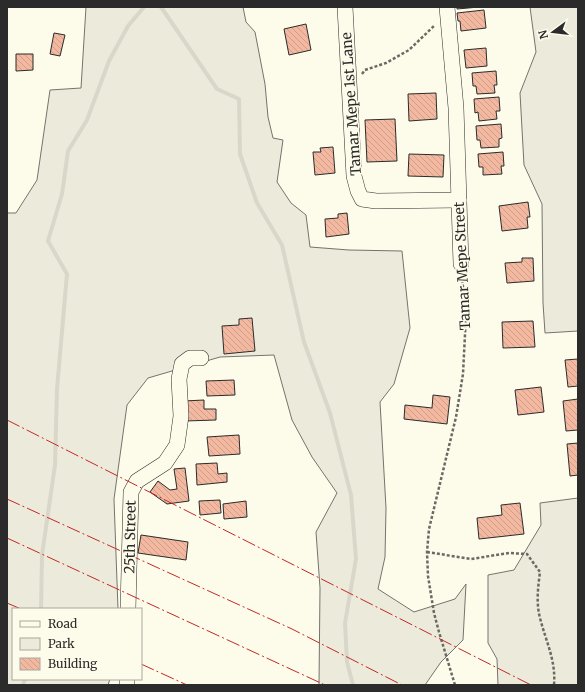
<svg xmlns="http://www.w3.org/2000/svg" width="585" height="692" font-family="Merriweather,serif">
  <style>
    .green { fill: #ecebdb; stroke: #74746e }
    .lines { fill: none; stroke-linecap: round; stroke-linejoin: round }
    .stream { stroke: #d8d7c9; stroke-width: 4 }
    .building { fill: url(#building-back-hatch); stroke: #2b2b2b }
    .minor-casing { stroke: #2b2b2b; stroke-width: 16 }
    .path { stroke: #6a6964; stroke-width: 2.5; stroke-dasharray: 3 2; stroke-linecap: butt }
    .minor { stroke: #fdfbea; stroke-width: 15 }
    .power { stroke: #c62828; stroke-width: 1; stroke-dasharray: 14 3 2 3; stroke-linecap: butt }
    .labels { text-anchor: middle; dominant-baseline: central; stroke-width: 3; stroke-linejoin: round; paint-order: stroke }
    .street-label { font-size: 14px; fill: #2b2b2b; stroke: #fdfbea }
  </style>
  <defs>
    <pattern id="building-back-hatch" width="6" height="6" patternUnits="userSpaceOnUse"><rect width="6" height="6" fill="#f2b8a0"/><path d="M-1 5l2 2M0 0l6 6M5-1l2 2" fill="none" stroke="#d09e8a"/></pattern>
  </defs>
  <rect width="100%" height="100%" fill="#fdfbea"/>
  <g class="green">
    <polygon points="86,7 243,7 246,22 255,32 265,84 268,117 273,138 283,140 277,182 291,203 306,215 310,247 349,250 402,251 410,328 394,384 380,402 386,508 385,557 378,589 414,612 455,599 466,584 463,640 441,662 425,685 319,685 320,588 316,532 337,493 312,457 292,420 274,355 220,357 148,378 127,405 114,499 118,609 13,609 13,679 110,679 108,685 7,685 7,213 16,213 37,180 50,90 81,88"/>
    <polygon points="530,7 578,7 578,331 545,333 543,303 542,204 524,165 520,93 536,52"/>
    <polygon points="578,498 578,685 498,685 497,659 488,643 488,575 514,570 541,525 540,503"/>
  </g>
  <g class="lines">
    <g class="stream">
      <polyline points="161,7 217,89 239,99 240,154 257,203 282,245 304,342 330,413 351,495 356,559 345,623 347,662 353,685"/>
      <polyline points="41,609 42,555 55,465 57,389 67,274 48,241 62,194 68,151 87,120 109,61 128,26 144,7"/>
      <polyline points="23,685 25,679"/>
    </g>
  </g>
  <g class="building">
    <polygon points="457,7 479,7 457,9"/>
    <polygon points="484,10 486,28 461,31 460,21 458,21 457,13"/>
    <polygon points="306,24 311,50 289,55 284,29"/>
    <polygon points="54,33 65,35 60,56 50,54"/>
    <polygon points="486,48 487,66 466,68 464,50"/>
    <polygon points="16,54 33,54 33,70 16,71"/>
    <polygon points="496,71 497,85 494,85 495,93 477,94 476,86 473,86 472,73"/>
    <polygon points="436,93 437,119 409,121 408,94"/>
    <polygon points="499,97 500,111 496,111 497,119 479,121 478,112 475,113 474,99"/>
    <polygon points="395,119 397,161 367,162 365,120"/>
    <polygon points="501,124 502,138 499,139 499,147 481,148 480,140 477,140 476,126"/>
    <polygon points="333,147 335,173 315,175 313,152 321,152 320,148"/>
    <polygon points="503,152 504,166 501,166 502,174 483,175 483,167 479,167 478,154"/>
    <polygon points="409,154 444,155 443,177 408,176"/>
    <polygon points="528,202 530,217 527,217 528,228 502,231 499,206"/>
    <polygon points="347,213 349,234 326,237 325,219 338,218 338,214"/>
    <polygon points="522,258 533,258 534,281 507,283 505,263 522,262"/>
    <polygon points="252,318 255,351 224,354 222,326 239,325 239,319"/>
    <polygon points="533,321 535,347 503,348 502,322"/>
    <polygon points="578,359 578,386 568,387 565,360"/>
    <polygon points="234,380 235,395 207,396 206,381"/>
    <polygon points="541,387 544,412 518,415 515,390"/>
    <polygon points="433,395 450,397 447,424 404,419 405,405 432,408"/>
    <polygon points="578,399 578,430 566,431 563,401"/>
    <polygon points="204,400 204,409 216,409 216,420 185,421 184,401"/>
    <polygon points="239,435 240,454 209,456 207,437"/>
    <polygon points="578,443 578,475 570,476 567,444"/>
    <polygon points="217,463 218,474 227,473 227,482 197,485 196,464"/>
    <polygon points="185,468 189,501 167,504 150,492 158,481 170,490 177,489 174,469"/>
    <polygon points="220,500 221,513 200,515 199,501"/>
    <polygon points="246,501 247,517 224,519 223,504"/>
    <polygon points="520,503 524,534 479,539 477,518 502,515 501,505"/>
    <polygon points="141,535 188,542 186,560 138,553"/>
  </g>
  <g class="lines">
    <g class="minor-casing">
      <g id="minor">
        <polyline points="345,7 354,176 358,191 362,199 376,201 459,200"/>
        <polyline points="447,7 456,108 461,264"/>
        <polyline points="128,609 131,492 137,481 165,463 177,445 181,416 179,379 182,364 190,358 201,358"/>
        <polyline points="127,685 127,679"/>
      </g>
    </g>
    <g class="path">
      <polyline points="362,74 365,70 386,63 409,50 435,25"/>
      <path d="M427 552 471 559 509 553 527 554 540 572C538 587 536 603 540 618 546 642 556 660 554 685"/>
      <polyline points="455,685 439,632 434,613 428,576 427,552 429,529 456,417 463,374 466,315 462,278"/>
    </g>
    <use href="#minor" class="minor"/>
    <g class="power">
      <polyline points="7,420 531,685"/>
      <polyline points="7,499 292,629 402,685"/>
      <polyline points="7,538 325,685"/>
      <polyline points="7,603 21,609"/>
      <polyline points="141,664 187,685"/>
    </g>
  </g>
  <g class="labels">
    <g class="street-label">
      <text transform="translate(351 104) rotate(-94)">Tamar Mepe 1st Lane</text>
      <text transform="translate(462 266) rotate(-93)">Tamar Mepe Street</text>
      <text transform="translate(130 537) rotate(-89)">25th Street</text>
    </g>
  </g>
  <rect width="585" height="692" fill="none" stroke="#2b2b2b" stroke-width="16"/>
  <rect x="12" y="608" width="130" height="72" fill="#fdfbea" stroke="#a9a89e"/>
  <rect x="20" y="621" width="20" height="6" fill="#fdfbea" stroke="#a9a89e"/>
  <text x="48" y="628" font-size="12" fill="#2b2b2b">Road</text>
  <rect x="20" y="638" width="20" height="12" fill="#ecebdb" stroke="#a9a89e"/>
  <text x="48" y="648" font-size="12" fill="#2b2b2b">Park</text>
  <rect x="20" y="658" width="20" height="12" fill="url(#building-back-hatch)" stroke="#a9a89e"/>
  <text x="48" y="668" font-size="12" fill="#2b2b2b">Building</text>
  <g transform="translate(553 32) rotate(255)" stroke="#fdfbea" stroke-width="3" paint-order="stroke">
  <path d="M0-3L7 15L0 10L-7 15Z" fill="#2b2b2b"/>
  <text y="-6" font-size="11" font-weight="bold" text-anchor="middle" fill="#2b2b2b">N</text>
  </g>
</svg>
